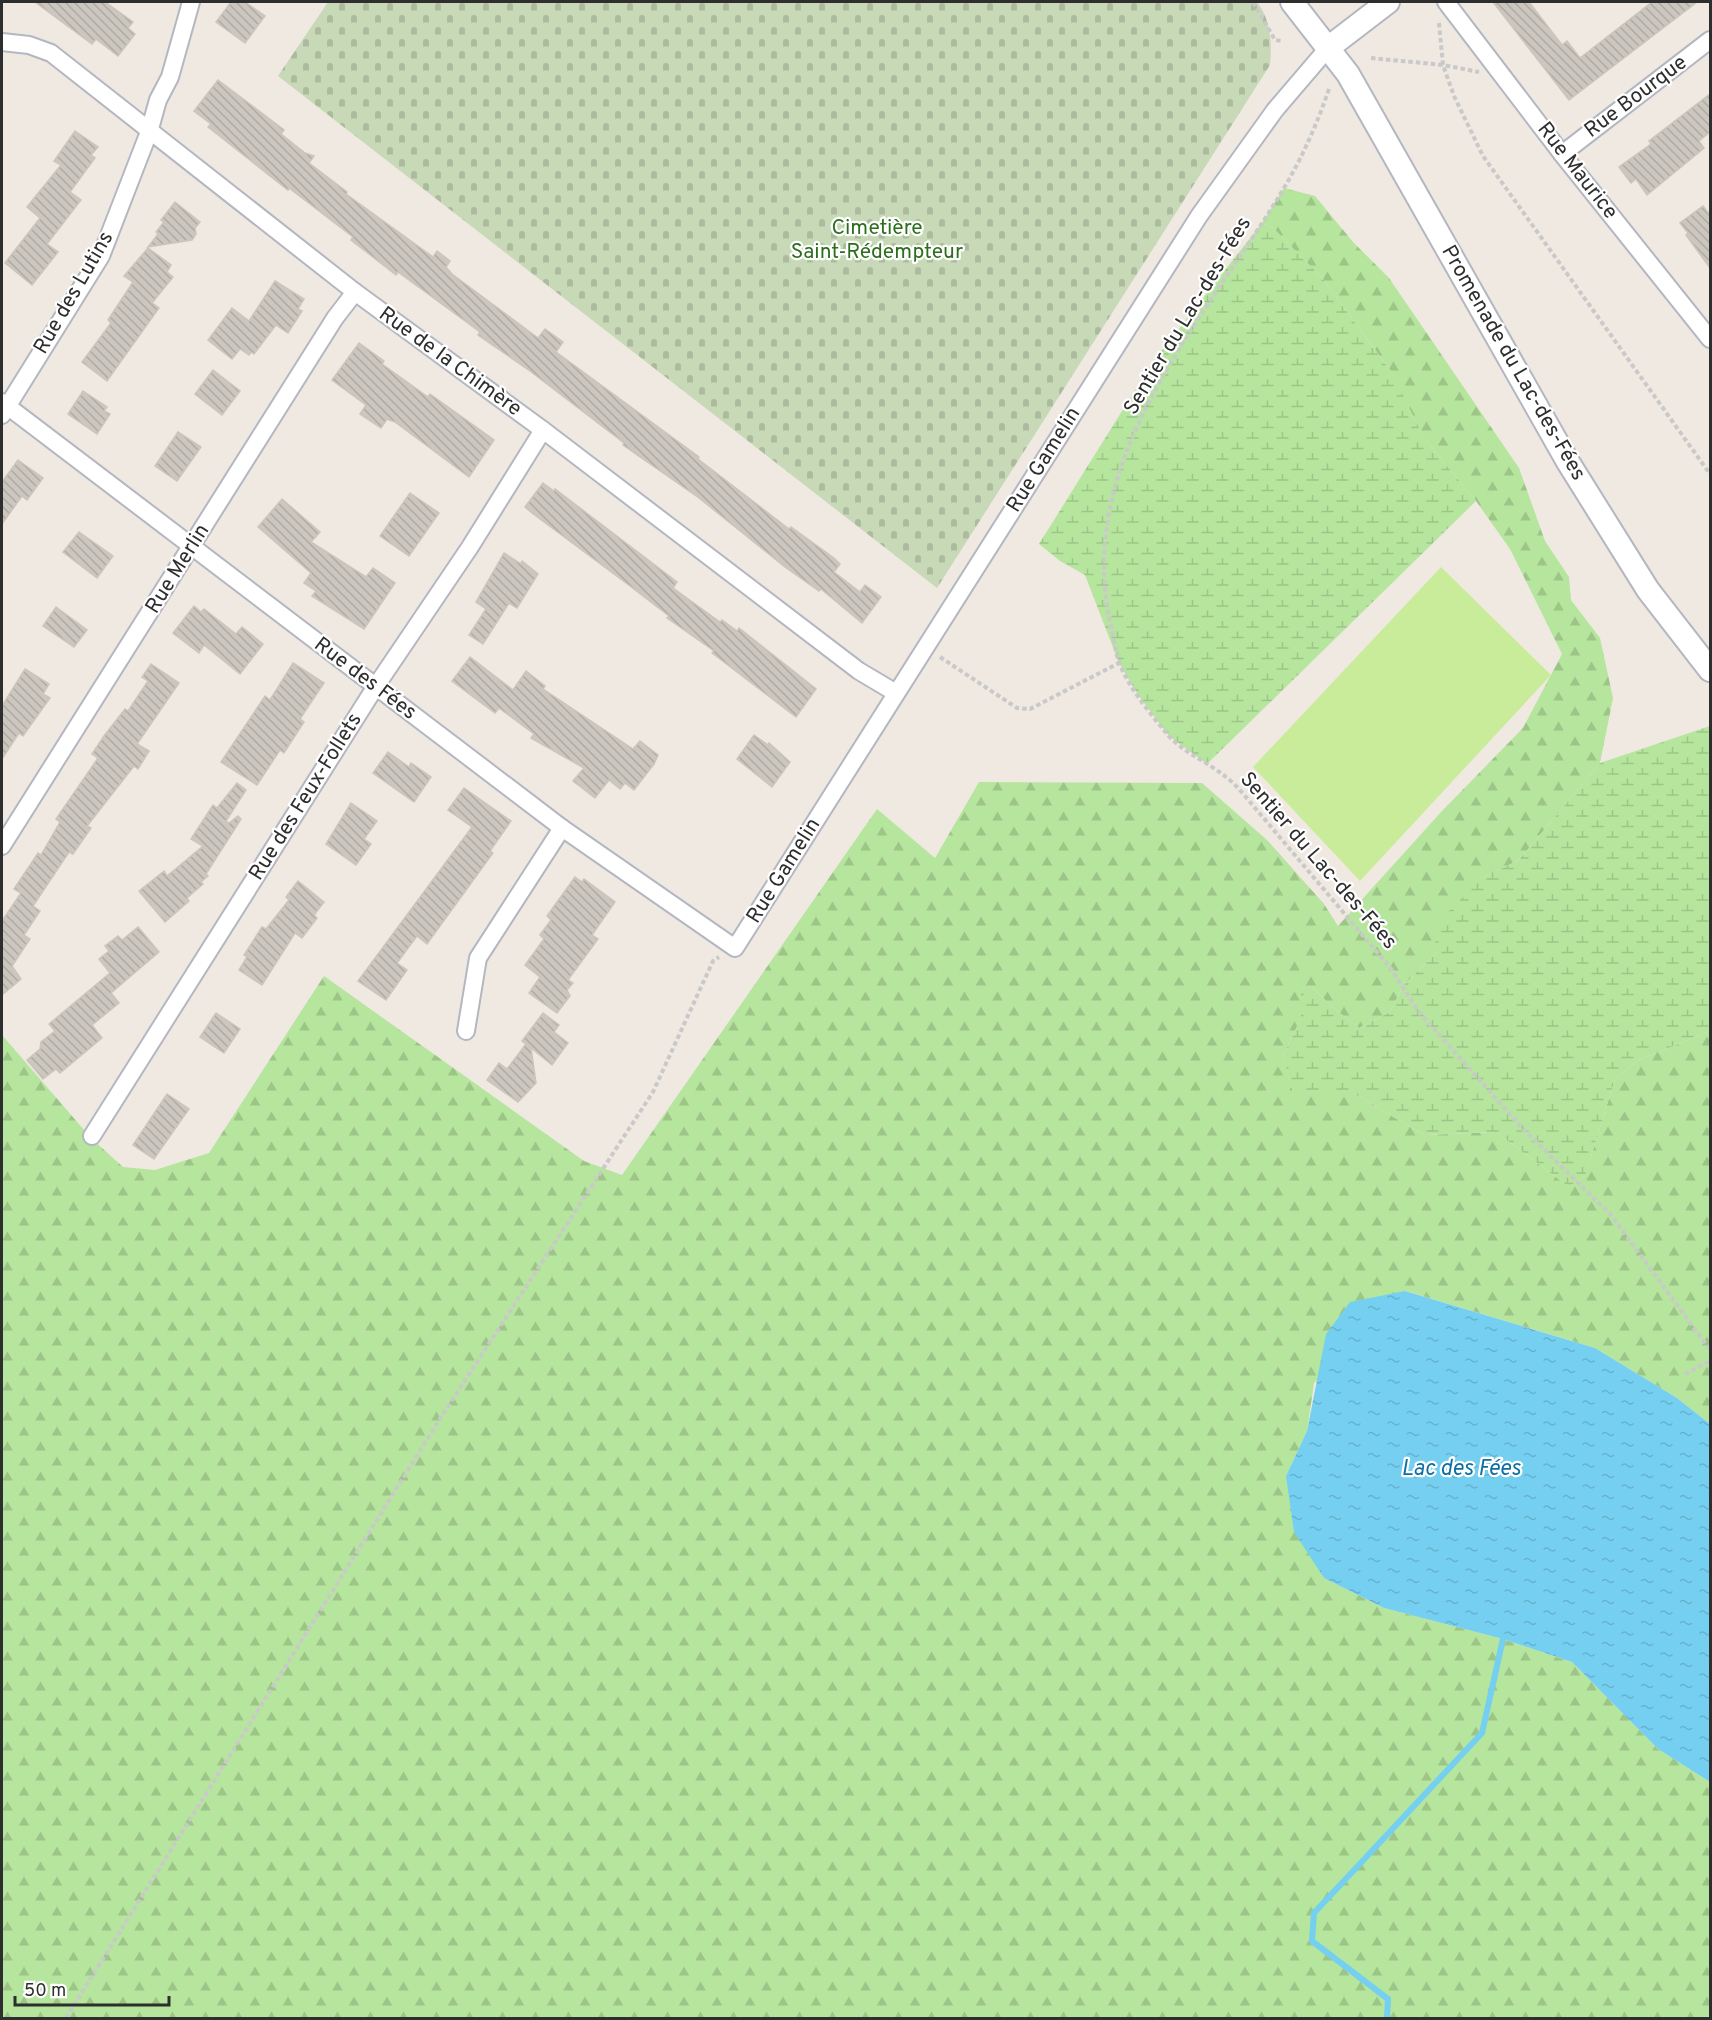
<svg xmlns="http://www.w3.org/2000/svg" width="1712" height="2020" font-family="Overpass,sans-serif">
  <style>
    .forest { fill: url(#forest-firs) }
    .wetland { fill: url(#wetland-marsh) }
    .cemetery { fill: url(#cemetery-stones) }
    .pitch { fill: #c9ec9a }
    .water { fill: url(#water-ripples) }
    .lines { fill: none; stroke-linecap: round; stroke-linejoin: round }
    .stream { stroke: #75cff0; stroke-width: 6 }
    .building { fill: url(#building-back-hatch); stroke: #cbc5ba; stroke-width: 1.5 }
    .street-casing { stroke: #b4b7c1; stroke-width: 20 }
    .secondary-casing { stroke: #b4b7c1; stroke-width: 26 }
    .path { stroke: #c9c9c9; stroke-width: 4; stroke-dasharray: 4.5 3; stroke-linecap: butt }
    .street { stroke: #fff; stroke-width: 16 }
    .secondary { stroke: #fff; stroke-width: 22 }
    .labels { text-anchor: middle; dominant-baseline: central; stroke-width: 4.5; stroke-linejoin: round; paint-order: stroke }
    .street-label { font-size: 21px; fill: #2e2e2e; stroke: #fff }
    .park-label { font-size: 21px; fill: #2c6e1b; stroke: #fff }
    .water-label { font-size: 22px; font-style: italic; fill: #0d6fa3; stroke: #fff }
  </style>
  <defs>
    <pattern id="forest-firs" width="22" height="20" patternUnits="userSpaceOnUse" patternTransform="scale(1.5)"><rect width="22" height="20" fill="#b6e59e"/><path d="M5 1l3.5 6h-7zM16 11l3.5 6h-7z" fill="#9dc588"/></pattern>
    <pattern id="wetland-marsh" width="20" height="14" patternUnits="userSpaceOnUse" patternTransform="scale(1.5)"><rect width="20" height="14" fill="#b6e59e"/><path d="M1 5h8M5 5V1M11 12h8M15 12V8" fill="none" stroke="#9dc588"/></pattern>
    <pattern id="cemetery-stones" width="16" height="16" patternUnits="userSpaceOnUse" patternTransform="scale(1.5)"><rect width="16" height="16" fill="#c8d9b8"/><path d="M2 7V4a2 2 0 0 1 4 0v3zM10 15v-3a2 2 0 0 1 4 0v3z" fill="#acbb9e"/></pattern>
    <pattern id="water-ripples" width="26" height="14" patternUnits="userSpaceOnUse" patternTransform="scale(1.5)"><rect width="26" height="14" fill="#75cff0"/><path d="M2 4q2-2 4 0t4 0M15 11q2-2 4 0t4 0" fill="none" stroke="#66b2ce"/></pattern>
    <pattern id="building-back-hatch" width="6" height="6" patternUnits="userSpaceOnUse" patternTransform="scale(1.5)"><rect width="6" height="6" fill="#cbc7bf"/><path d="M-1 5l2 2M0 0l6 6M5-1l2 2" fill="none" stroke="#afaba4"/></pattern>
  </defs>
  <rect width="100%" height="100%" fill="#efe9e1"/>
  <polygon class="forest" points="1284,188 1315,196 1353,242 1389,278 1519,468 1545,541 1569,577 1571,600 1600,638 1613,698 1600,763 1519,860 1482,878 1439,950 1403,986 1390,1012 1359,1028 1332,1007 1311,986 1301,988 1301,1018 1283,1056 1293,1092 1353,1093 1424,1135 1496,1132 1569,1187 1585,1176 1615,1079 1639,1060 1710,1031 1710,1424 1677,1398 1595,1348 1406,1291 1314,1383 1307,1431 1286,1476 1324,1578 1384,1608 1503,1639 1572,1662 1658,1749 1710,1782 1710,2018 2,2018 2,1035 91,1138 123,1167 155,1170 209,1153 324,976 584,1161 622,1175 877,809 935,858 979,782 1202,783 1267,840 1324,904 1338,926 1442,811 1523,728 1562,654 1510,549 1476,501 1424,438 1390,370 1323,279 1273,228 1262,223"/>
  <g class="wetland">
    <polygon points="1262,223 1273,228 1323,279 1392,373 1424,438 1476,501 1207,764 1169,736 1138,695 1119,663 1085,575 1060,561 1039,544 1152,363"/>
    <polygon points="1710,726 1710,1031 1639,1060 1615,1079 1585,1176 1569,1187 1496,1132 1424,1135 1353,1093 1293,1093 1283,1056 1301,1018 1301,988 1311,986 1332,1007 1359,1028 1390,1012 1403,986 1439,950 1430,930 1482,878 1519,860 1600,763"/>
  </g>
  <path class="cemetery" d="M328 2H1257C1271 20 1272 43 1270 65L937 588 278 76Z"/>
  <polygon class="pitch" points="1441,567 1551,675 1360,881 1253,767"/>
  <polygon class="water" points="1405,1291 1595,1348 1677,1398 1710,1424 1710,1782 1658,1749 1572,1662 1503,1639 1384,1608 1324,1578 1294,1532 1286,1476 1307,1431 1326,1334 1350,1302"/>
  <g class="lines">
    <polyline class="stream" points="1387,2018 1388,1999 1312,1941 1314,1913 1482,1733 1503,1639"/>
  </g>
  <g class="building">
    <polygon points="35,2 105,2 133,22 128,28 135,34 118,56 96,39 92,44"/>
    <polygon points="231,2 245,2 265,16 245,43 216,22"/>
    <polygon points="1493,2 1529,2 1562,45 1567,41 1580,58 1652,2 1697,2 1569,100"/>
    <polygon points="218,80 284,130 281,134 305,153 314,156 309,163 347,192 346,194 433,257 437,251 450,261 446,267 452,274 538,338 545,329 563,342 556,352 699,457 698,459 789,529 791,527 834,558 840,564 834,572 860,592 865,585 881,597 862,623 821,589 819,591 785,567 699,498 623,445 624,443 530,371 478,335 480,332 398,272 396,275 351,240 353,237 289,188 288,190 208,127 211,124 194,111"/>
    <polygon points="1710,94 1710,132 1699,141 1704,148 1647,195 1636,179 1631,183 1619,167 1651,144 1649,141"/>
    <polygon points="75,131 98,147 91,155 95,158 70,192 81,200 47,244 58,252 32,285 5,263 40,218 27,207 61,165 54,161"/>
    <polygon points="175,202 200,222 195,228 196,234 192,240 148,247 158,234 156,232 164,222 161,220"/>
    <polygon points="1703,206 1710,215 1710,268 1686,235 1688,233 1680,223"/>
    <polygon points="148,248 171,265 167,272 173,277 152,303 159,308 107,381 82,362 111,323 108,320 133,282 124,276"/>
    <polygon points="275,281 304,299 298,309 302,311 288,333 276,325 254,354 251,352 249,355 240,349 232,359 208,340 232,308 249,321"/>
    <polygon points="359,343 384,361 382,364 428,397 430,394 494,440 469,477 395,422 387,419 381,428 360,414 366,405 332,380"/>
    <polygon points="213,370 240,391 222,415 195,394"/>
    <polygon points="83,391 107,407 104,411 110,414 97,434 68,414"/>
    <polygon points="178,432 201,447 177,481 155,466"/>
    <polygon points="18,460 43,478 27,500 22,496 2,524 2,482"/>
    <polygon points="543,483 554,491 555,489 677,582 673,588 720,622 722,620 737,631 739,628 816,689 796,717 712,653 714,651 667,618 669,616 630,586 532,513 525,507"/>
    <polygon points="410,493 439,513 409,556 380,536"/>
    <polygon points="282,499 320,532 311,542 366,577 373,568 395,583 364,629 312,596 316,591 304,583 311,573 258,527"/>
    <polygon points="79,532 113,556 97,578 63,552"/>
    <polygon points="504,553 521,564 522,561 538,574 517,608 509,603 483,644 469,635 486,609 476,602"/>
    <polygon points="194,606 201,612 204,609 236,634 242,627 263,644 240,674 204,645 199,653 173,633"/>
    <polygon points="56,607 87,630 74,647 43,626"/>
    <polygon points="470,657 513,690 526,671 545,686 543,689 633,749 640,741 658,755 654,764 634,790 625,783 620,789 609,780 595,798 573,781 584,768 531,738 534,734 499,708 495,713 452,681"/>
    <polygon points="293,663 324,683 300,719 304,722 284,753 280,750 257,785 221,762 265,696 270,700"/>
    <polygon points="151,664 179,683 137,744 149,751 138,769 134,766 87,826 91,828 73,854 69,852 33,906 40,911 24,935 30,939 12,966 21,979 2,995 2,921 21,893 14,889 38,853 41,855 60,822 56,819 98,758 92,754 104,736 125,709 128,711 148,681 142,677"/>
    <polygon points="25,669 49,684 43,694 50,698 23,736 19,733 2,759 2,706"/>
    <polygon points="754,735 768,745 769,743 790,762 772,787 737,759"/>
    <polygon points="388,752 409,767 411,763 431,777 414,802 373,773"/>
    <polygon points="237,783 246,790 226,821 229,823 238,816 241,819 206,874 208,876 201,882 203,884 187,898 189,901 165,922 139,891 164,871 167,876 203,846 191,839 213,805 217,808"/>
    <polygon points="464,788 511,821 490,851 493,853 427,944 417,936 397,963 407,970 386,1000 358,981 472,827 448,810"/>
    <polygon points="351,803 377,821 364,839 371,844 356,865 326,844"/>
    <polygon points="575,877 582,882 584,879 615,902 592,935 598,939 568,980 573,983 567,990 570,996 557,1013 529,993 540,977 525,965 544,939 540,935 551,920 547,916"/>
    <polygon points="298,881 324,902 314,915 317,918 302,938 295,933 262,985 239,970 247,957 244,955 262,927 266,929 289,900 286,897"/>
    <polygon points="138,927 159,952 111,993 119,1003 92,1025 102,1038 60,1073 56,1069 43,1079 27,1060 40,1049 41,1042 55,1031 49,1024 110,973 99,959 109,951 105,946 118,936 122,940"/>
    <polygon points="216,1013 240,1029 224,1053 200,1037"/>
    <polygon points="543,1013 559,1025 554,1032 568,1043 552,1065 531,1048 536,1083 518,1102 487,1080 499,1063 507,1069 526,1044 522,1041"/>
    <polygon points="167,1094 189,1109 154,1159 133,1145"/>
  </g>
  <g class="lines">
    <g class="street-casing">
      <g id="street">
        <polyline points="1446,2 1562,154 1710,339"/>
        <polyline points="2,42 29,45 51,53 355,292 543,430 859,671 896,693"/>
        <polyline points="1562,154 1710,40"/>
        <polyline points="2,402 562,828 735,948 1199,216 1275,110 1328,48"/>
        <polyline points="2,415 101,256 149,132 158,100 170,77 191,2"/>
        <polyline points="2,846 335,318 355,292"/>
        <polyline points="466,1031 478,958 562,828"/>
        <polyline points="92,1136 376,686 470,547 543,430"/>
      </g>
    </g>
    <g class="secondary-casing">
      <g id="secondary">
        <polyline points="1292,2 1348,74 1568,462 1648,590 1710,670"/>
        <polyline points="1328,48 1388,2"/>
      </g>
    </g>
    <g class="path">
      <polyline points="1253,2 1275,40 1283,41"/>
      <polyline points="1439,23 1443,65 1479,72"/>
      <polyline points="1371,58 1443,65 1454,96 1483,156 1710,474"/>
      <path d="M1329 89C1317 124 1303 156 1284 188 1203 324 1073 456 1111 627 1114 638 1115 651 1119 662 1128 687 1150 713 1167 734 1182 752 1208 762 1226 777 1233 782 1239 789 1245 796L1392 970 1418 1011 1523 1129 1611 1215 1710 1350"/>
      <polyline points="940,657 1017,708 1030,709 1119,663"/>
      <polyline points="1685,1374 1710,1361"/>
      <polyline points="66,2018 443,1414 653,1092 713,961 719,957"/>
    </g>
    <use href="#street" class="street"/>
    <use href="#secondary" class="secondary"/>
  </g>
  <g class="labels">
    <g class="street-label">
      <text transform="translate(1636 97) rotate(-37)">Rue Bourque</text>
      <text transform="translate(1577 171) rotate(52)">Rue Maurice</text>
      <text transform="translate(74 293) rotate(-60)">Rue des Lutins</text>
      <text transform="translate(1188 316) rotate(-59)">Sentier du Lac-des-Fées</text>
      <text transform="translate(450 362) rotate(36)">Rue de la Chimère</text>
      <text transform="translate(1513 363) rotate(60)">Promenade du Lac-des-Fées</text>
      <text transform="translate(1044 460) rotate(-58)">Rue Gamelin</text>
      <text transform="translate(178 569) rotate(-58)">Rue Merlin</text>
      <text transform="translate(365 679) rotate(37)">Rue des Fées</text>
      <text transform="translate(306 797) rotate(-58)">Rue des Feux-Follets</text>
      <text transform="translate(1318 861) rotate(49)">Sentier du Lac-des-Fées</text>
      <text transform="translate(784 871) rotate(-58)">Rue Gamelin</text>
    </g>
    <g class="park-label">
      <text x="877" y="228">Cimetière<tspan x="877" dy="24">Saint-Rédempteur</tspan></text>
    </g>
    <g class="water-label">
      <text x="1461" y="1469">Lac des Fées</text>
    </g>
  </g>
  <rect width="1712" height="2020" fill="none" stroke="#2e2e2e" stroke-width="6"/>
  <path d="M15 1996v9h154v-9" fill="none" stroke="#2e2e2e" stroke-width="3"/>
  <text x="24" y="1996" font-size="18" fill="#2e2e2e" stroke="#ffffff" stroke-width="4.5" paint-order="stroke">50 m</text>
</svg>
